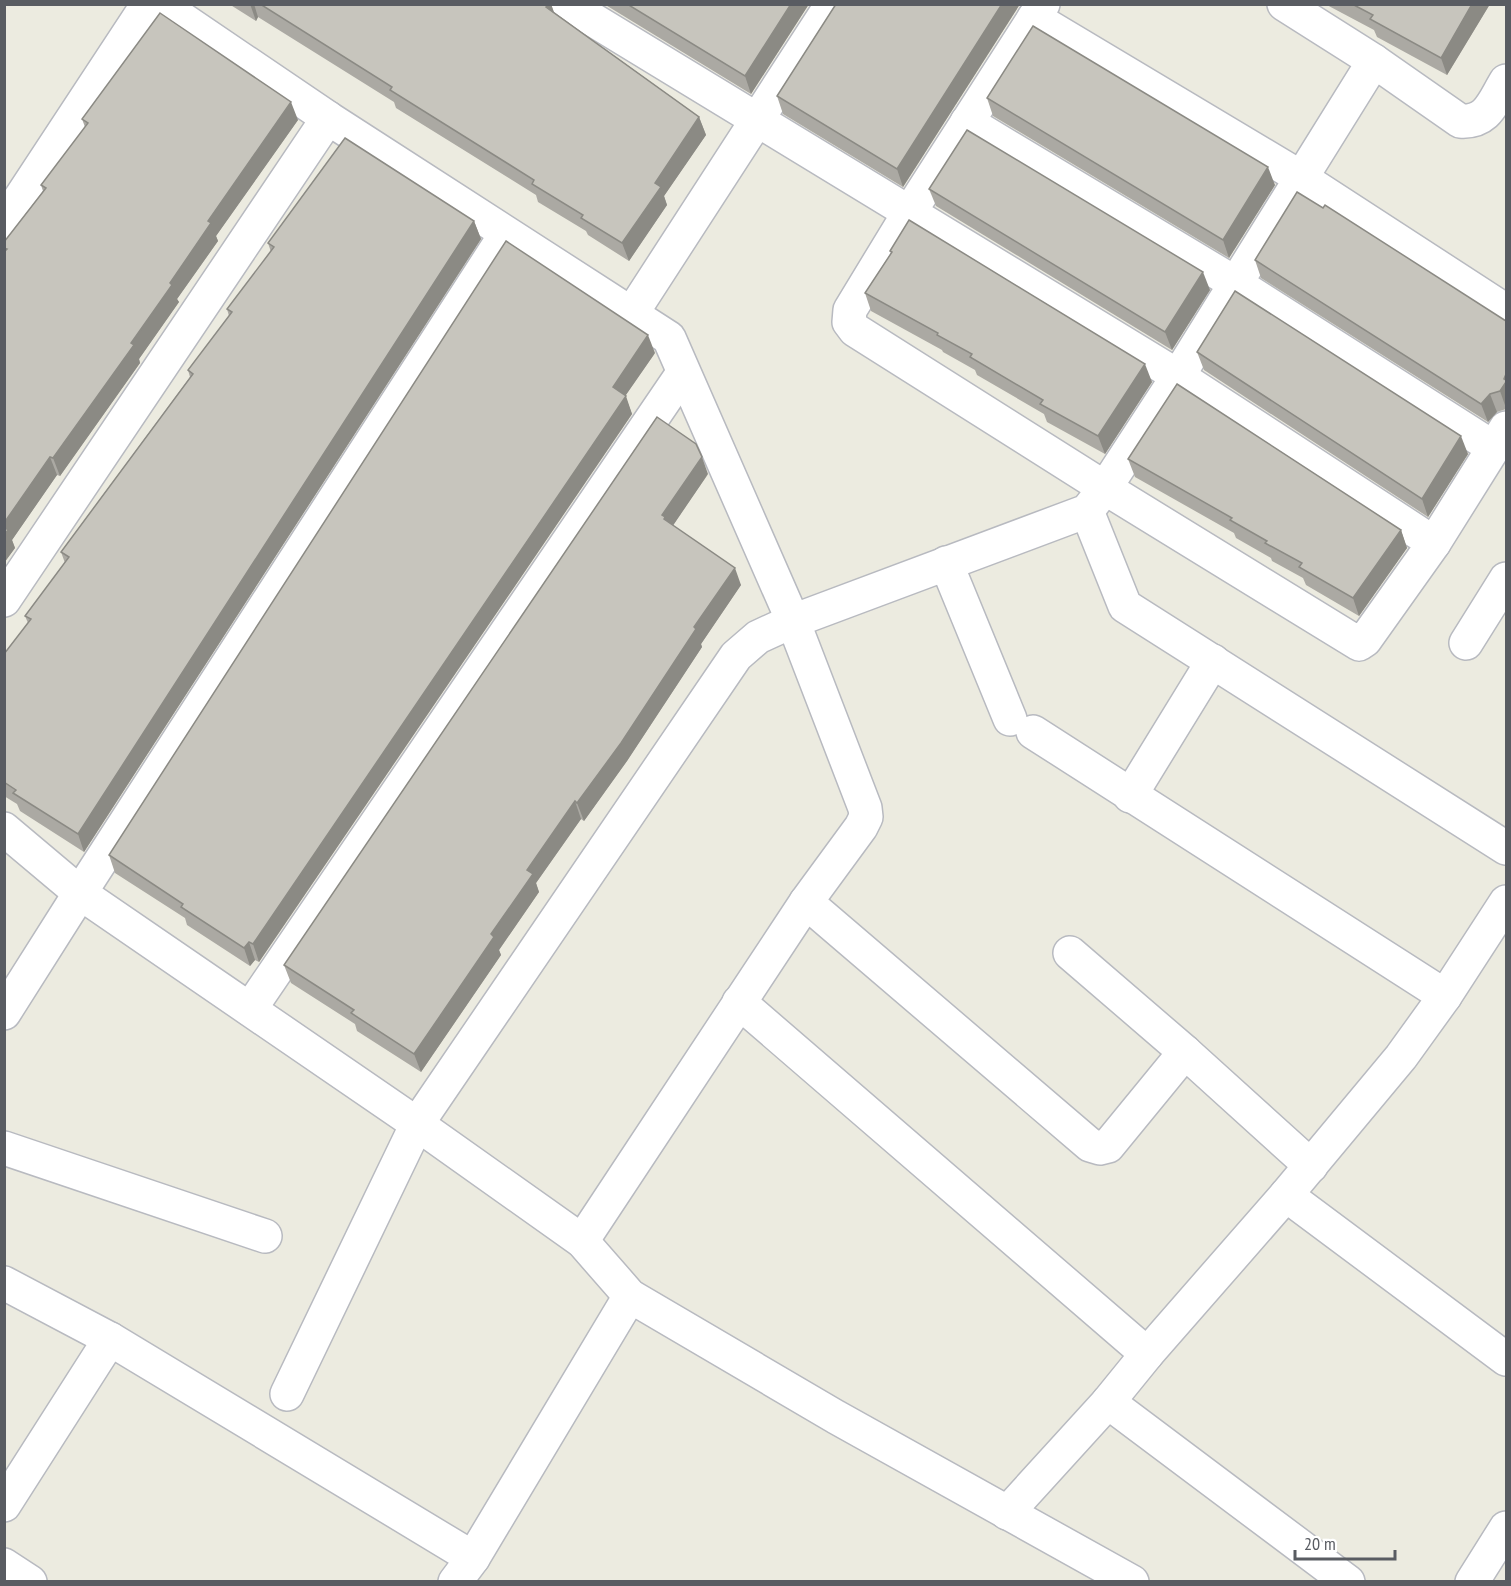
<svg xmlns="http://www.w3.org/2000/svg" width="1511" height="1586" font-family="'PT Sans Narrow',sans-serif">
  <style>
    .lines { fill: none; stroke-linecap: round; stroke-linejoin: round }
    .minor-casing { stroke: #b8bac0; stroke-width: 36 }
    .minor { stroke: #fff; stroke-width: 33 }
    .wall { fill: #aba9a3 }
    .shaded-wall { fill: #8b8a84 }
    .building { fill: #c7c5bd; stroke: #8b8a84; stroke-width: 1.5 }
  </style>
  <rect width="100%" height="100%" fill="#ecebe0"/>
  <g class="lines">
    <g class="minor-casing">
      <g id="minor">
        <polyline points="160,4 328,118 669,338 793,621 865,808 866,817 861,827 806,902 582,1241"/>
        <polyline points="567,4 1178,376 1434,543"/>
        <polyline points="1043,4 909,213 850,310 849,322 855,330 1105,488 1359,644 1365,640 1434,543 1506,428"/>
        <path d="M1284 4 1374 61 1460 121C1488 123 1493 102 1506 81"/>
        <polyline points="1034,18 1300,177 1506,311"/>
        <polyline points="967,122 1235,283 1494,448"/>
        <polyline points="4,223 148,4"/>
        <polyline points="632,313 832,4"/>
        <polyline points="1087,511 1125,606 1506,848"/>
        <polyline points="946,563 1010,719"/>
        <polyline points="4,600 328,118"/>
        <polyline points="1466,643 1506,579"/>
        <polyline points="1033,732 1445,996"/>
        <polyline points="1130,796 1213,661"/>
        <polyline points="4,829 80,893 417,1124 582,1241 630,1296 836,1417 1132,1582"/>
        <polyline points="806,902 1090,1145 1100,1148 1108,1146 1185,1052"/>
        <polyline points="1070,953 1185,1052 1311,1166"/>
        <polyline points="739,1002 1147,1354"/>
        <polyline points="250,1009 683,373"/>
        <polyline points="4,1013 80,893 506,234"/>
        <polyline points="4,1148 265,1236"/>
        <polyline points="1286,1195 1506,1359"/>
        <polyline points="4,1283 110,1339 473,1558"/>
        <polyline points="287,1394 417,1124 736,656 758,637 793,621 1087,511 1105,488 1178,376 1374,61"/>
        <polyline points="1108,1402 1348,1582"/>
        <polyline points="4,1505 110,1339"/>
        <polyline points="1007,1513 1108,1402 1147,1354 1286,1195 1401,1057 1445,996 1506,902"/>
        <polyline points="4,1565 30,1582"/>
        <polyline points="455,1582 473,1558 630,1296"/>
        <polyline points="1472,1582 1506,1528"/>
      </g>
    </g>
    <use href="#minor" class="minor"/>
  </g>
  <g class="wall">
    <polygon points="229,4 551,4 554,12 699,117 706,135 664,196 667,205 629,261 588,235 586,231 538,202 536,195 396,108 394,102 258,17 256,21"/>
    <polygon points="604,4 809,4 751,94"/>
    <polygon points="1020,4 903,187 783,114 777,96"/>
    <polygon points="1325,4 1490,4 1447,75 1377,37 1374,30"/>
    <polygon points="987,98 1275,185 1229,258 993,116"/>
    <polygon points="82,119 298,120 216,236 218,241 177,299 179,302 139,359 140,363 60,476 57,475 12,540 15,548 4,563 4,242 43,191 41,185 85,127"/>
    <polygon points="929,189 1210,290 1172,350 936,206"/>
    <polygon points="474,221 481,239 84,852 20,811 17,804 4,796 4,654 28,623 25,616 65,563 61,552 190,377 188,370 229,316 227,309 271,252 268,243"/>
    <polygon points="890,251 1152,382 1105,454 1047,422 1044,414 977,375 975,370 943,352 942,350 871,311 865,293 891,253"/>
    <polygon points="1255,260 1506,321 1506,409 1497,412 1488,422 1261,278"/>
    <polygon points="1197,352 1468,454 1428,517 1204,370"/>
    <polygon points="655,353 625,396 632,414 259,962 255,960 250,966 187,925 185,918 115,873 109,855"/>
    <polygon points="1128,459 1401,530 1407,548 1359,616 1306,585 1303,578 1272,561 1271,558 1236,538 1234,533 1135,477"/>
    <polygon points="708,474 673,525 741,585 701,644 702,647 627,761 584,821 581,819 536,883 539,892 499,950 501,955 421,1072 357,1031 355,1024 291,983 284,965"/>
  </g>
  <g class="shaded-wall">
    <polygon points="250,4 254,4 258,17 256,21"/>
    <polygon points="547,4 551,4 556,19 546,7"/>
    <polygon points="791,4 809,4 751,94 745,76"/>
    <polygon points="1002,4 1020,4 903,187 897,169"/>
    <polygon points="1472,4 1490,4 1447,75 1441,58"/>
    <polygon points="291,102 298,120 216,236 218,241 177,299 179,302 139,359 140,363 60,476 53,458 170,283 208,221"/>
    <polygon points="699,117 706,135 664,196 667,205 629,261 622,243 655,183"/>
    <polygon points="1268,167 1275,185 1229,258 1223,240"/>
    <polygon points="474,221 481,239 84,852 78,834"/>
    <polygon points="1203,272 1210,290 1172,350 1165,332"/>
    <polygon points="648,335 655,353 619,405 613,387"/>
    <polygon points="1145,364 1152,382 1105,454 1098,436"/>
    <polygon points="1506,374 1506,408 1500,391 1504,379"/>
    <polygon points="1490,394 1497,412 1488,422 1481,404"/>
    <polygon points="626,396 632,414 259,962 253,944"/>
    <polygon points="1461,436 1468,454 1428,517 1422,499"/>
    <polygon points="50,457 57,475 12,540 15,548 4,563 4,523"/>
    <polygon points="702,457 708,474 670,530 662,515"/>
    <polygon points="1401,530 1407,548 1359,616 1353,598"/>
    <polygon points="735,568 741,585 701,644 702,647 627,761 584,821 577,803 694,627"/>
    <polygon points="575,801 581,819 536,883 539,892 499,950 501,955 421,1072 414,1054 491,934 527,870"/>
    <polygon points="249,942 255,960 250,966 244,948"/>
  </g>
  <g class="building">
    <polygon points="260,4 548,4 546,7 699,117 655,183 661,187 622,243 581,218 583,215 532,184 534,180 390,90 392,87"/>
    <polygon points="627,4 791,4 745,76"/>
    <polygon points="836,4 1002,4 897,169 777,96"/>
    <polygon points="1352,4 1472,4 1441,58 1370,19 1373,15"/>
    <polygon points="160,13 291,102 208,221 211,223 170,283 172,285 131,343 134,345 53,458 50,457 4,523 4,252 7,249 4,248 4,242 46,188 41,185 88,123 82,119"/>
    <polygon points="1033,26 1268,167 1223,240 987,98"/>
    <polygon points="967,130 1203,272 1165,332 929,189"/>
    <polygon points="345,138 474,221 78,834 13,793 16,790 4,782 4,654 31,619 25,616 69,557 61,552 193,374 188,370 232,312 227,309 274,247 268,243"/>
    <polygon points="1297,192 1323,208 1325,205 1506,321 1506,374 1504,379 1506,380 1506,382 1500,391 1490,394 1481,404 1255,260"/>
    <polygon points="909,220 1145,364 1098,436 1040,404 1043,400 970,357 972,354 937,335 938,333 865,293 892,252 890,251"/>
    <polygon points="506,241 648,335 613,387 626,396 253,944 249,942 244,948 181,907 183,904 109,855"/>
    <polygon points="1235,291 1461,436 1422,499 1197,352"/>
    <polygon points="1177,384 1401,530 1353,598 1299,567 1302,563 1265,543 1267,541 1230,520 1232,518 1128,459"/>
    <polygon points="657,417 696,444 702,457 662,515 665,517 664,519 735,568 694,627 696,629 621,743 577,803 575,801 527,870 533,874 491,934 494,937 414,1054 351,1013 354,1010 284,965"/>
    <polygon points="4,527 8,530 4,535"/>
  </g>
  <rect width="1511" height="1586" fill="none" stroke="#595c62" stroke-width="12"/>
  <path d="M1295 1550v9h100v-9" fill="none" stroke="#595c62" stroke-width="3"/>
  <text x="1304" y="1550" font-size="18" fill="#595c62" stroke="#ffffff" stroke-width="4.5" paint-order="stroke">20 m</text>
</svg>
